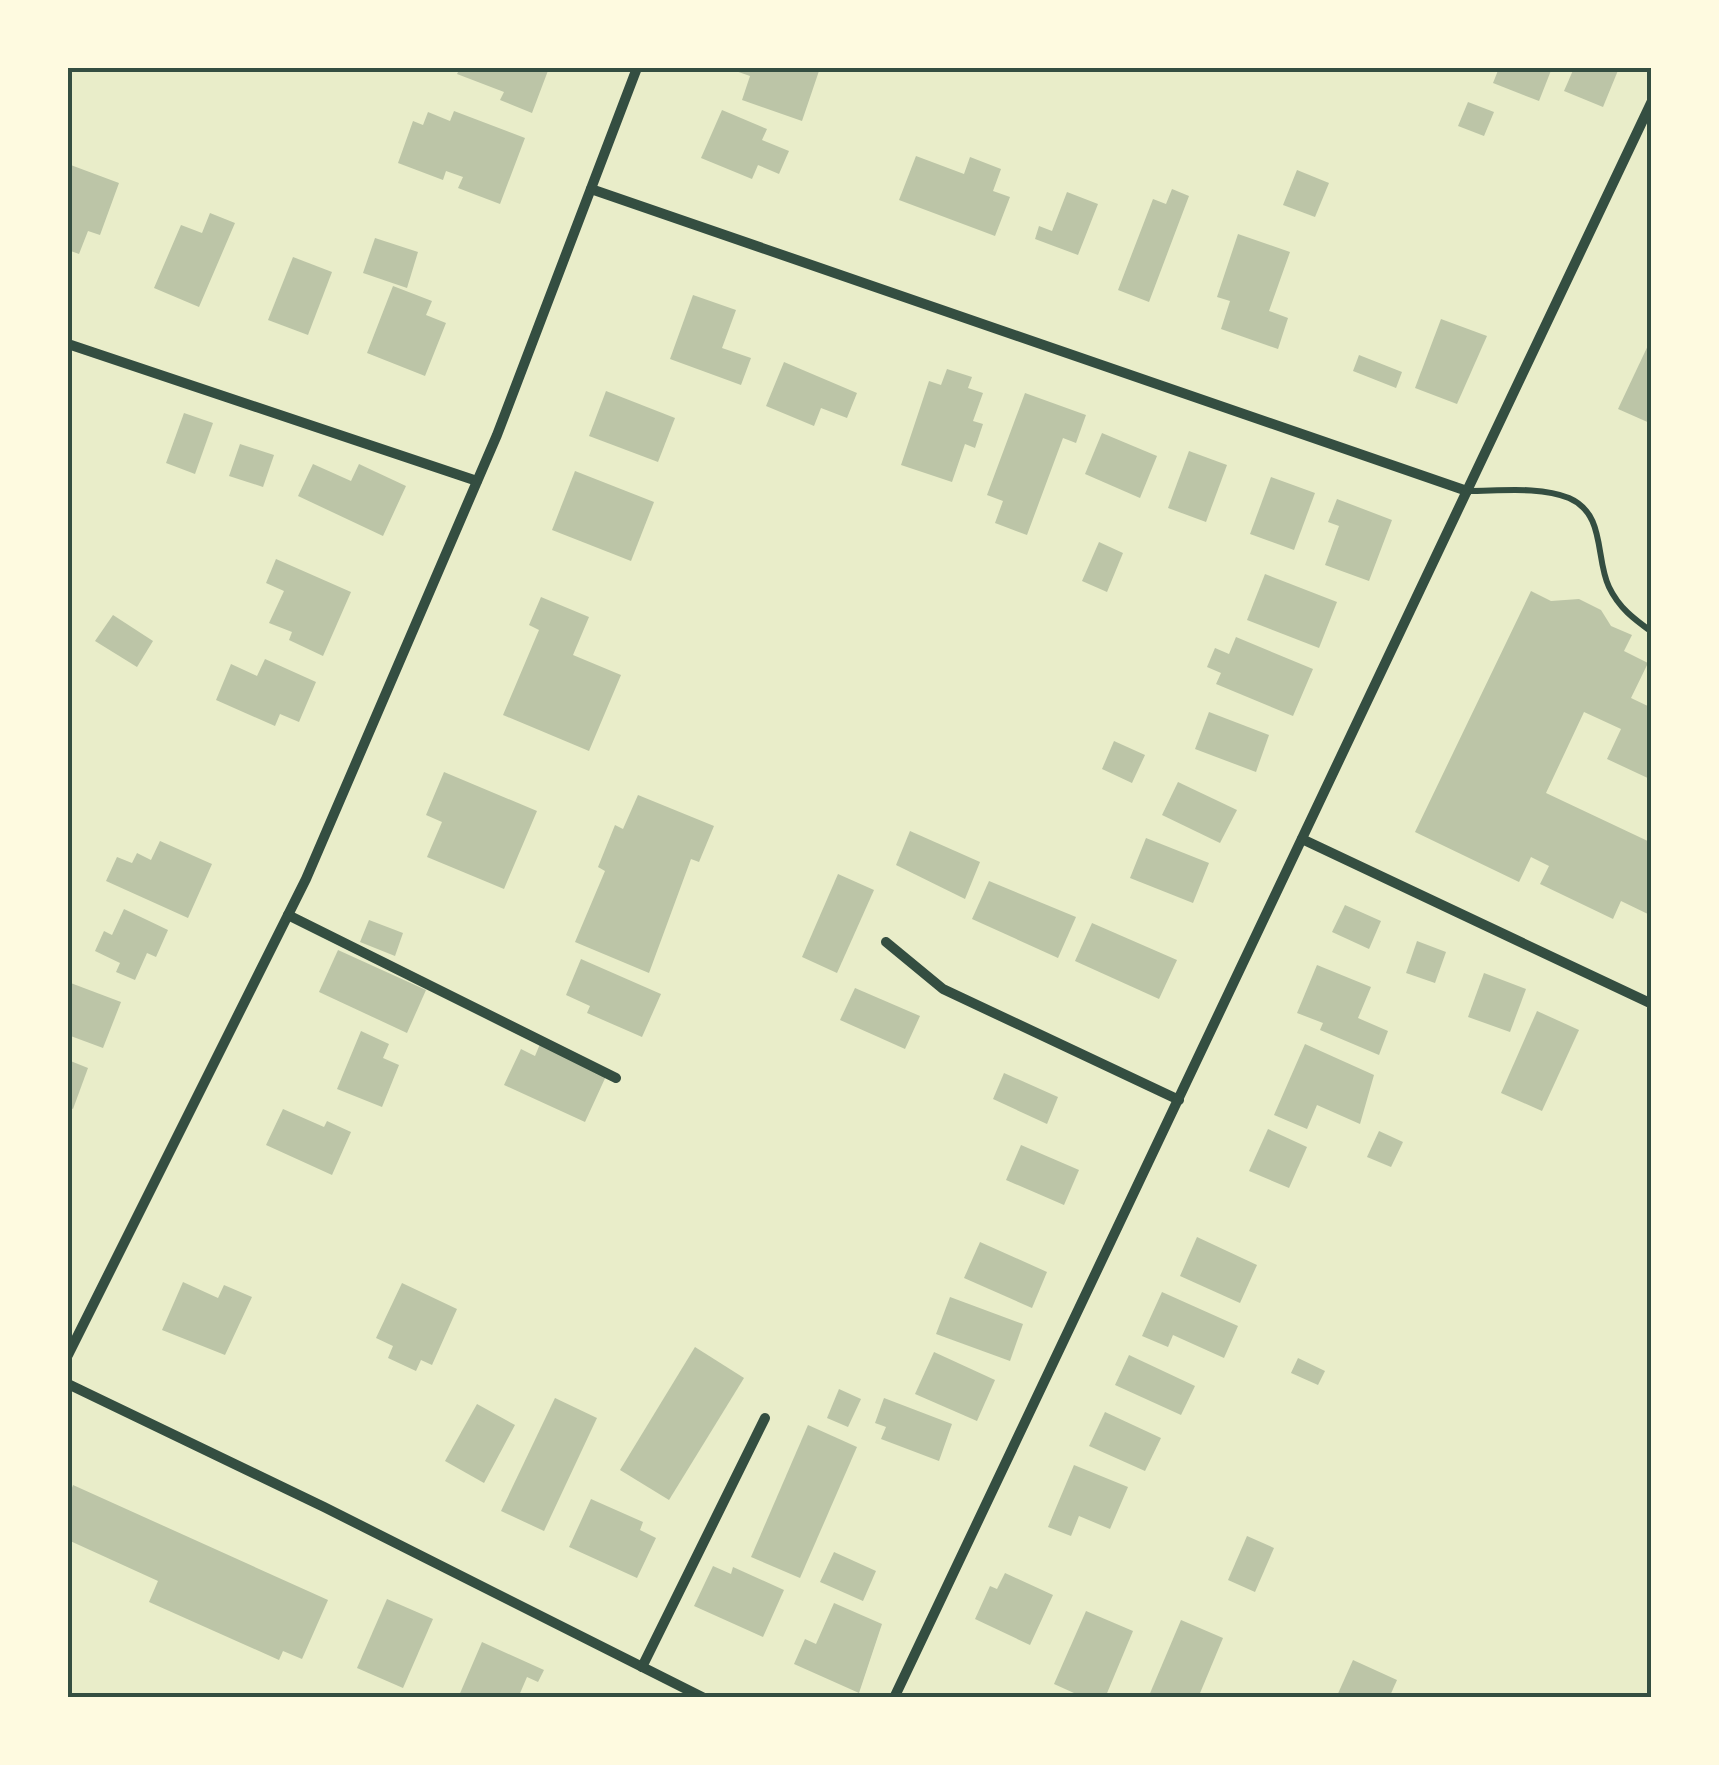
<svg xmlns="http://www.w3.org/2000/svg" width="1719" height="1765" font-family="'Roboto Condensed',sans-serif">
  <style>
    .building { fill: #bcc5a7 }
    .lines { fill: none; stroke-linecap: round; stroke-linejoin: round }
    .service { stroke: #344e41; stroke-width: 6 }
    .minor { stroke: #344e41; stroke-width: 10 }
    .neatline { fill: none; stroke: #344e41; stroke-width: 4 }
  </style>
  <rect width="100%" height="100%" fill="#e9edc9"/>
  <g class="building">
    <polygon points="460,68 549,68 532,113 500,100 504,92 457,74"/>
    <polygon points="727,68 820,68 802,121 742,100 750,76"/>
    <polygon points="1499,68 1552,68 1539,101 1493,83"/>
    <polygon points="1574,68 1619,68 1603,107 1564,91"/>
    <polygon points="1468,102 1494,112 1484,136 1458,126"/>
    <polygon points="722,110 767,129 762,140 789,151 779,174 758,165 752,179 701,158"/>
    <polygon points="454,111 525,138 500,204 458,188 463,177 446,171 443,180 398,163 413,121 423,125 428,112 450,121"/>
    <polygon points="916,156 964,174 970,157 1001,169 993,191 1010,197 995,236 899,200"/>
    <polygon points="68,164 119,183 100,235 88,231 79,254 68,250"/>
    <polygon points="1297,170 1329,183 1315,217 1283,205"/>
    <polygon points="1172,189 1189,196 1149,302 1118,290 1153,199 1166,204"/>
    <polygon points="1067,192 1098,204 1078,255 1035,239 1039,226 1052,231"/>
    <polygon points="210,213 235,223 199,307 154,288 181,225 202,233"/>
    <polygon points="1238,234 1290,252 1269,311 1288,318 1278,349 1221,329 1230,301 1217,297"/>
    <polygon points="375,238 418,252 407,288 363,273"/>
    <polygon points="293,257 332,272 308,335 268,320"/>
    <polygon points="393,286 432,301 426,315 446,323 425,376 367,353"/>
    <polygon points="693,295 736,310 722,348 751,358 741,385 670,359"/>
    <polygon points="1441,319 1487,336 1457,404 1415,388"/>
    <polygon points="1652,337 1652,424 1618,409"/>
    <polygon points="1359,355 1402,372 1396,388 1353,371"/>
    <polygon points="784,362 857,393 847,418 821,408 814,426 766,406"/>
    <polygon points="947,369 972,377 968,388 983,393 973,421 983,424 975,448 965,444 952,482 901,465 929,381 941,385"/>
    <polygon points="606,391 675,418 658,462 589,436"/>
    <polygon points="1025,393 1086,415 1076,443 1063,438 1027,535 995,523 1003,501 987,495"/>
    <polygon points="184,413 213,423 195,474 166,463"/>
    <polygon points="1102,433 1157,456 1140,498 1085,474"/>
    <polygon points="240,444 274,455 263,487 229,476"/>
    <polygon points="1189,451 1227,465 1206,522 1168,508"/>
    <polygon points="313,464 351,481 359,464 406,486 383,536 298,496"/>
    <polygon points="575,471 654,502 631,561 552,530"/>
    <polygon points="1271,477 1315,493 1294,550 1250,534"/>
    <polygon points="1337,499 1392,520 1369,581 1325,565 1339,526 1328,522"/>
    <polygon points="1099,542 1123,553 1107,592 1082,581"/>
    <polygon points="276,559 351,592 323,656 289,640 292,632 269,623 284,591 266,583"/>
    <polygon points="1265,574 1337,602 1319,648 1247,620"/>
    <polygon points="1531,591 1551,601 1579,599 1601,610 1611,626 1632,635 1624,651 1648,663 1631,698 1652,708 1652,780 1607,759 1621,729 1584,712 1546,793 1652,843 1652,916 1621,901 1613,919 1540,884 1549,866 1531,857 1519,882 1415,832"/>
    <polygon points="541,597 589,617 573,655 621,675 589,751 503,715 539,630 529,625"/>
    <polygon points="113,615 153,641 137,667 95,641"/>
    <polygon points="1236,637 1313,669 1293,716 1216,684 1221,673 1207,667 1215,648 1229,654"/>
    <polygon points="265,659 316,682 299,722 280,714 275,726 216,700 231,664 257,676"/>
    <polygon points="1209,712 1269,735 1256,772 1195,749"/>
    <polygon points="1114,741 1145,755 1132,783 1102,769"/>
    <polygon points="444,772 537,811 504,889 427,857 442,822 426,815"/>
    <polygon points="1178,782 1237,810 1220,843 1162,815"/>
    <polygon points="638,795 714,826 699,862 691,859 649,973 575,942 605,871 598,867 615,825 623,829"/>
    <polygon points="910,831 980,862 965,899 896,865"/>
    <polygon points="1146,838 1209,863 1193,903 1130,878"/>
    <polygon points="160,841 212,864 188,918 106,881 117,857 132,863 137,853 151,860"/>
    <polygon points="838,874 874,890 837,973 802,957"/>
    <polygon points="989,881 1076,917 1058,958 972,919"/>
    <polygon points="1345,905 1381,921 1369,949 1332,932"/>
    <polygon points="124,909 168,930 156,957 147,953 135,980 116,972 120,963 95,951 104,931 112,935"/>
    <polygon points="369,920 403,933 395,956 360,942"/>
    <polygon points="1092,923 1177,960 1159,999 1075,961"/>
    <polygon points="1417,941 1446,952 1435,983 1406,973"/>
    <polygon points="338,950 426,990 407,1033 319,992"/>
    <polygon points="581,959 661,994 642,1037 587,1013 590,1006 566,995"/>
    <polygon points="1317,965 1371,987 1358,1018 1388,1031 1379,1055 1320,1030 1323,1023 1297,1013"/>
    <polygon points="1484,973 1526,989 1510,1032 1468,1017"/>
    <polygon points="68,982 121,1002 103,1048 68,1035"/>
    <polygon points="855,988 920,1016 905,1049 840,1020"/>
    <polygon points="1537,1011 1579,1030 1542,1111 1501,1093"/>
    <polygon points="361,1031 389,1044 383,1058 399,1065 382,1107 337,1089"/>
    <polygon points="540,1044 607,1074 585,1122 504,1085 521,1049 535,1056"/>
    <polygon points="1305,1044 1374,1075 1360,1124 1317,1105 1307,1129 1274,1115"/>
    <polygon points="68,1060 88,1068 73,1109 68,1107"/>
    <polygon points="1004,1073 1058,1097 1047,1124 993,1099"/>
    <polygon points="283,1109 324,1127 327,1121 351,1132 332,1175 266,1145"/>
    <polygon points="1268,1129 1307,1147 1289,1188 1249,1171"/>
    <polygon points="1379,1131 1403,1142 1391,1167 1367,1157"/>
    <polygon points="1021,1145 1079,1170 1064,1205 1006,1180"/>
    <polygon points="1197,1237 1257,1265 1240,1303 1180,1276"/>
    <polygon points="980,1242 1047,1272 1032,1308 964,1278"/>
    <polygon points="183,1282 218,1298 224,1285 252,1297 225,1355 162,1330"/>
    <polygon points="402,1283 457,1309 432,1365 421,1360 416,1371 388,1358 393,1346 376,1338"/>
    <polygon points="1162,1292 1238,1326 1224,1358 1173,1335 1168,1347 1142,1336"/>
    <polygon points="950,1297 1023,1324 1010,1361 936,1334"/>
    <polygon points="695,1347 744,1378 669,1500 620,1470"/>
    <polygon points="934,1352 995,1380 977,1421 915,1394"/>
    <polygon points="1129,1355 1195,1386 1181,1415 1115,1385"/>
    <polygon points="1298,1358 1325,1371 1318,1385 1291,1373"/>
    <polygon points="839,1389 861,1399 848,1427 827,1418"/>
    <polygon points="555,1398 597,1418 544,1531 501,1511"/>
    <polygon points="884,1398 952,1424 939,1461 881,1439 886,1427 875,1423"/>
    <polygon points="477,1404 515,1425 484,1483 445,1461"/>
    <polygon points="1105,1412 1161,1438 1145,1471 1089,1446"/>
    <polygon points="808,1425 857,1447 800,1578 751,1557"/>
    <polygon points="1074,1465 1128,1487 1110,1529 1079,1516 1071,1536 1048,1527"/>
    <polygon points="73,1485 328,1600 302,1659 283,1651 279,1660 149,1602 158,1581 68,1540 68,1499"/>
    <polygon points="591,1499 643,1522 640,1530 656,1538 637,1578 569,1547"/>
    <polygon points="1247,1536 1274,1548 1255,1592 1228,1580"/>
    <polygon points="834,1552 876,1571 863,1601 820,1582"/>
    <polygon points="713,1566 731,1574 733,1567 784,1590 763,1637 694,1606"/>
    <polygon points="1005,1573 1053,1595 1030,1645 975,1619 990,1586 997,1589"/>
    <polygon points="387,1599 433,1619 403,1688 357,1668"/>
    <polygon points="834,1603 882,1624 859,1693 794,1664 805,1639 816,1644"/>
    <polygon points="1086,1611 1133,1631 1105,1698 1085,1698 1054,1684"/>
    <polygon points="1181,1620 1223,1638 1198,1698 1148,1698"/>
    <polygon points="482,1642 544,1670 538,1682 527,1677 518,1698 458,1698"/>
    <polygon points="1353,1660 1397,1680 1389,1698 1336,1698"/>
  </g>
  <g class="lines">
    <path class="service" d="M1468 491C1500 491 1540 486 1569 498 1606 514 1595 558 1609 587 1619 608 1634 619 1652 632"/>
    <g class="minor">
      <polyline points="591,189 1467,491"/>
      <polyline points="68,344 477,481"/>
      <polyline points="1302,839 1652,1004"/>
      <polyline points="288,915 616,1078"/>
      <polyline points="886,942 943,989 1179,1100"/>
      <polyline points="68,1355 306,879 497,435 637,68"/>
      <polyline points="68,1384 324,1507 704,1698"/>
      <polyline points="642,1667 765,1418"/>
      <polyline points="894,1698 1652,101"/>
    </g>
  </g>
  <rect width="1719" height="1765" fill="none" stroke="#fefae0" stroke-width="140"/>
  <rect x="70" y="70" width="1579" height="1625" class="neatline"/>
</svg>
